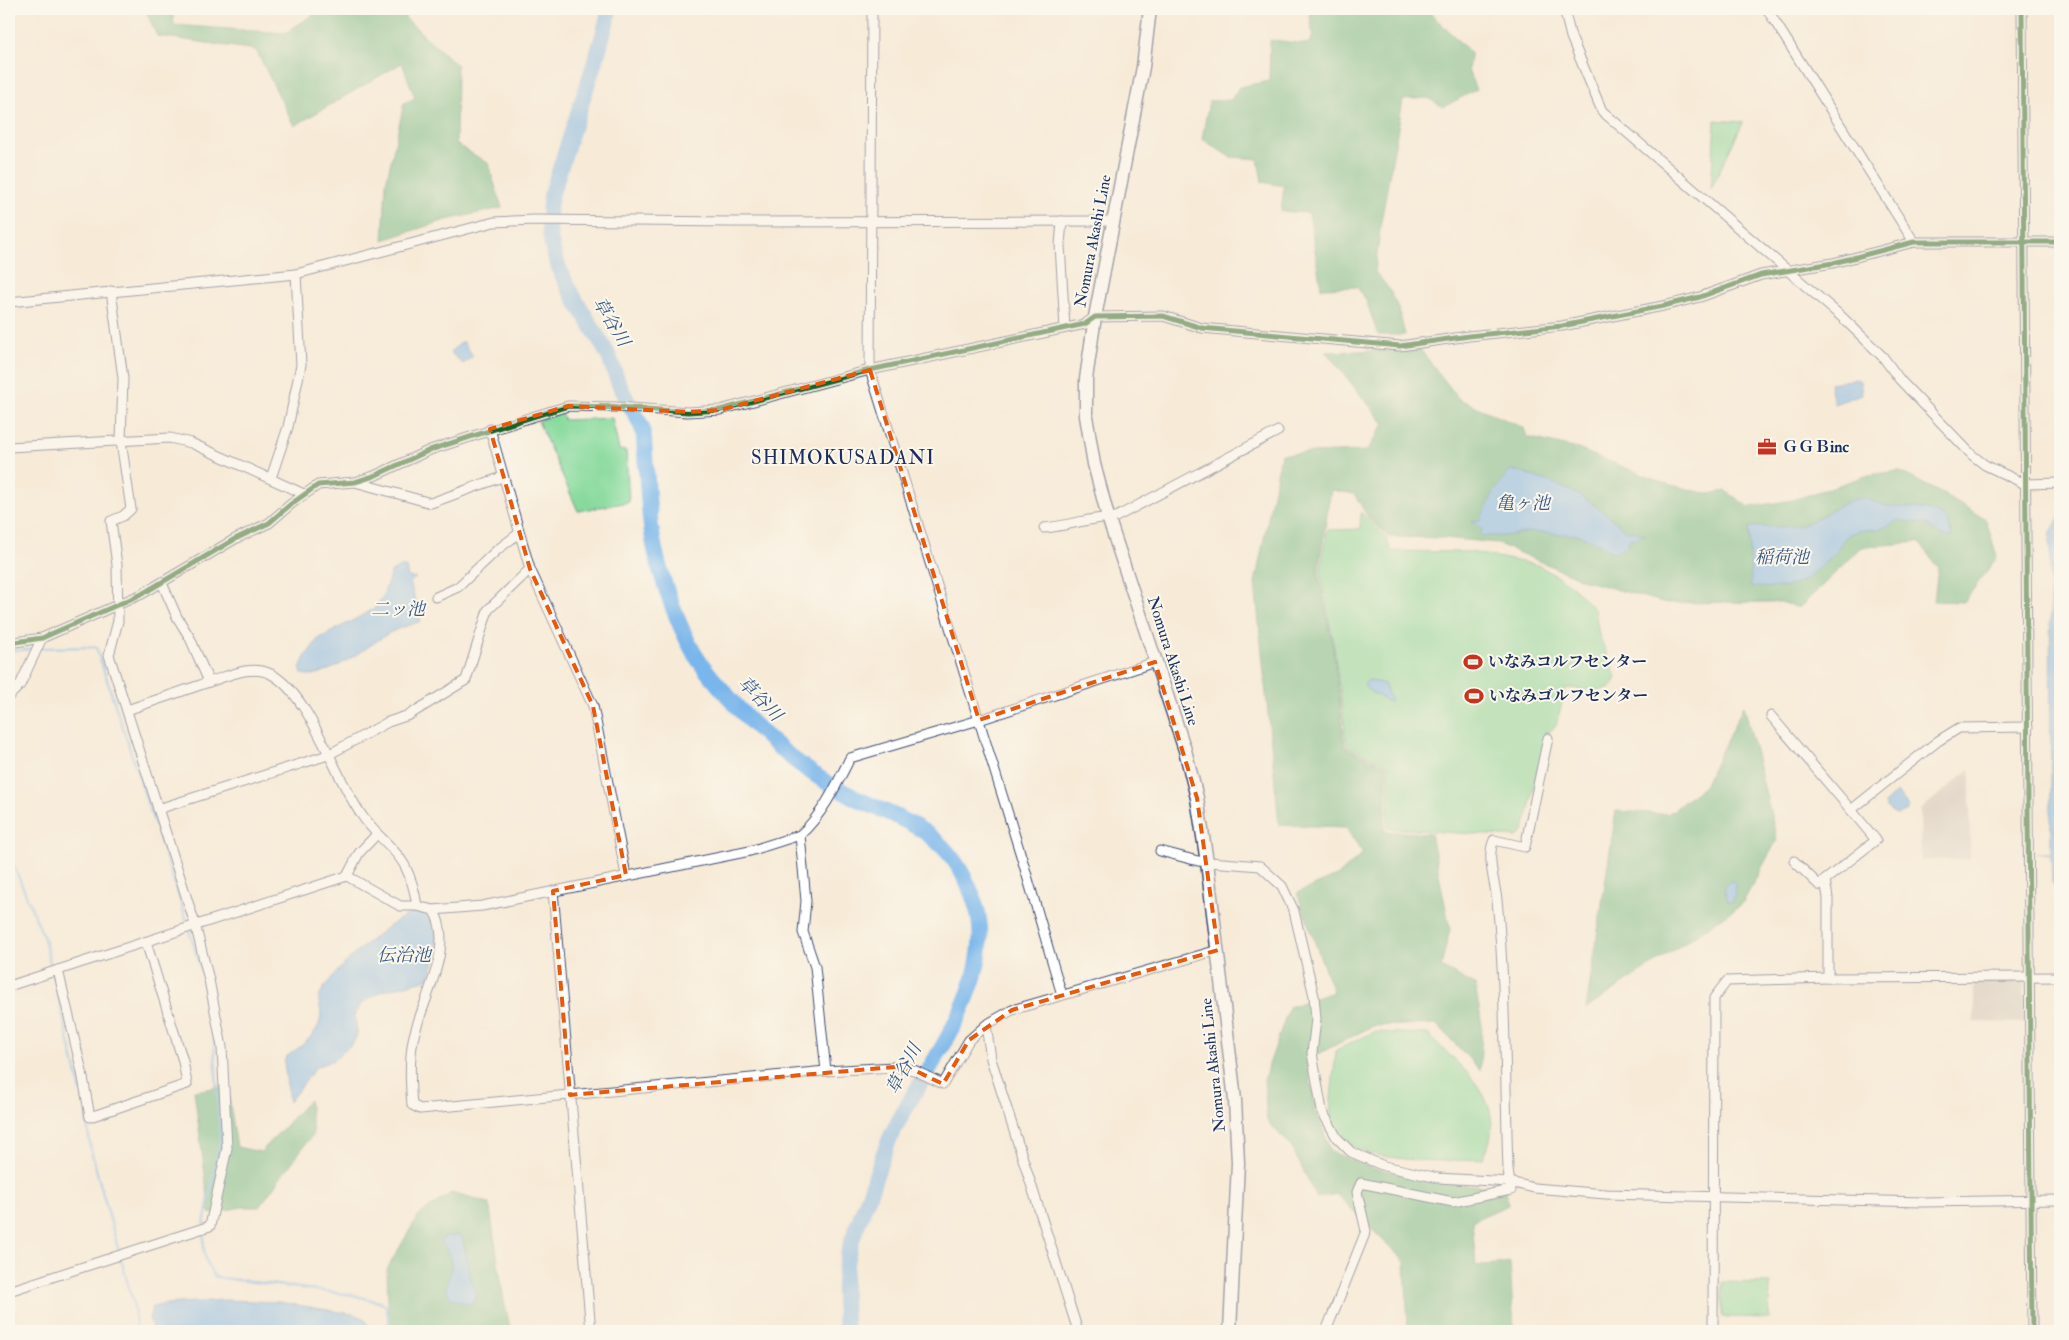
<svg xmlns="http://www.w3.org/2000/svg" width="2069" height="1340" font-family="'IM FELL Double Pica','Noto Serif JP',serif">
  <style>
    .industrial { fill: #cbc3b8 }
    .green { fill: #85d99b; stroke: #50847c }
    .forest { fill: #6cb983; stroke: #447470 }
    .water { fill: #79b6eb; stroke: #4a72a4 }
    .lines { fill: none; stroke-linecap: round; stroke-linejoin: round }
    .stream { stroke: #79b6eb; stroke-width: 2.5 }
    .river { stroke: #79b6eb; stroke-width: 16 }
    .minor-casing { stroke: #3c4b70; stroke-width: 11 }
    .secondary-casing { stroke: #3c4b70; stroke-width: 15 }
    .minor { stroke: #fff; stroke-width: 9 }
    .secondary { stroke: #fff; stroke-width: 12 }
    .cycleway-casing { stroke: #fbf7ec; stroke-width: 8 }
    .cycleway { stroke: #1b5e20; stroke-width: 5 }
    .marked { fill: none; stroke: #e8590c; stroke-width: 4; stroke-dasharray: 10 6; stroke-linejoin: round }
    .labels { text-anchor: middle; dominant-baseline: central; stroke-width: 4; stroke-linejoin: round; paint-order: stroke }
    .street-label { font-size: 16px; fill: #1b2f5e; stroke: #fbf7ec }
    .poi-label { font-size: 16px; font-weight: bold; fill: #1b2f5e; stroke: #fbf7ec; text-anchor: start }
    .water-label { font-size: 18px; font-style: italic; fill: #375888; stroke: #fbf7ec }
    .quarter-label { font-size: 19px; letter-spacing: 1px; fill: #1b2f5e; stroke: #fbf7ec }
  </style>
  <rect width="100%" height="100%" fill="#fbf7ec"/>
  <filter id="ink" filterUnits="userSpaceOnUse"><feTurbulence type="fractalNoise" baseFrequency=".02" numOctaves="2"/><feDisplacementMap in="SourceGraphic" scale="10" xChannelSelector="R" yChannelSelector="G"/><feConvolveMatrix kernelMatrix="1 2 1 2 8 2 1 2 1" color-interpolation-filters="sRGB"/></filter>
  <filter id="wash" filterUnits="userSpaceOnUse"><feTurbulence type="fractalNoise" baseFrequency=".0096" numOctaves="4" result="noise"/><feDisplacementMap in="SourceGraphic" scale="20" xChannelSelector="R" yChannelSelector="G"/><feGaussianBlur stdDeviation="1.12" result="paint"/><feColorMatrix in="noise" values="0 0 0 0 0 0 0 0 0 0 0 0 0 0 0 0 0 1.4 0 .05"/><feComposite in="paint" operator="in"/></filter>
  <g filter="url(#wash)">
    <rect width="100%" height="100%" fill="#f7ebd8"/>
    <g class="industrial">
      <polygon points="1970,769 1970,859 1921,860 1920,810"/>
      <polygon points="1974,980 2024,980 2024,1023 1974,1022"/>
    </g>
    <g class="green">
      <polygon points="1715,120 1743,122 1711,189"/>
      <polygon points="561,412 564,420 612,418 619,450 626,451 629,502 578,511 538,421"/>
      <polygon points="1361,512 1387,539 1391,551 1471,552 1538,565 1570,584 1595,610 1599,635 1616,677 1611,688 1596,690 1566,688 1556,725 1545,737 1524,831 1517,837 1387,828 1389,766 1347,746 1334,647 1320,572 1327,530 1360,529"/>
      <path d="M1374 1032 1428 1034C1463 1070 1512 1102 1483 1158 1457 1164 1376 1161 1354 1147 1345 1141 1333 1127 1331 1116 1329 1103 1335 1066 1336 1050Z"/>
      <polygon points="1722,1282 1770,1283 1769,1318 1722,1317"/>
    </g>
    <g class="forest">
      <polygon points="145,9 172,9 174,25 285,33 322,9 408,9 405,18 457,65 456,144 488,163 502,208 446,220 383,240 386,183 404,103 415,98 402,63 294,126 256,50 157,36"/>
      <path d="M1309 9H1426L1471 53 1468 70 1476 90 1443 107 1428 98 1403 100 1381 222 1375 272C1396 295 1398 306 1405 335H1378L1366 300 1357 287 1321 288 1309 213 1281 211 1284 186 1262 182 1258 159 1230 157 1202 139 1209 101 1231 100 1239 87 1269 81 1270 40 1308 44 1313 36Z"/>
      <polygon points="1420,349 1459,399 1524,428 1527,437 1578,449 1664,483 1708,494 1726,491 1749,507 1793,500 1869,475 1899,471 1956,501 1986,520 1997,557 1964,602 1934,601 1938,568 1919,542 1862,547 1799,608 1781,602 1666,603 1586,581 1496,543 1445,538 1388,537 1368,517 1354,494 1331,490 1318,572 1333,648 1345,747 1387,767 1384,831 1431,834 1450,929 1441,967 1475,985 1482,1025 1480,1070 1436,1024 1373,1026 1306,1060 1316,1108 1330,1151 1371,1168 1460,1184 1506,1188 1508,1205 1472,1221 1476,1266 1510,1262 1514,1331 1408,1331 1405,1262 1336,1194 1317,1198 1291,1146 1267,1121 1264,1079 1289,1007 1333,992 1297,893 1339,875 1363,853 1345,827 1279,825 1255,583 1281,454 1367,451 1384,424 1326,352"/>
      <polygon points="1744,705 1777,840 1742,904 1586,1009 1616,811 1668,814 1704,786"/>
      <polygon points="227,1086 237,1147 261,1152 309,1100 313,1134 259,1207 241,1207 210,1214 194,1091"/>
      <polygon points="451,1193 489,1203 504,1301 511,1331 389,1331 387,1269 418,1216"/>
    </g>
    <g class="water">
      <polygon points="463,341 473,356 463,364 450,352"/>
      <polygon points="1856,379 1860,381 1862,394 1834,404 1830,383"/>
      <path d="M1511 470C1562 484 1584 493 1623 529 1628 533 1638 530 1645 535H1639L1636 539 1630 538 1627 546 1613 553 1600 544 1579 535 1531 532 1504 536H1483L1480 533 1483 529 1471 521 1480 520 1494 492Z"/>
      <path d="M1865 498C1872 501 1880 505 1888 506 1908 510 1932 504 1948 522L1952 537 1941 536 1926 524 1898 520C1879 535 1866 526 1850 534 1842 538 1839 549 1833 555 1800 587 1796 589 1751 587L1749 527C1765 526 1794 529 1808 523 1827 515 1843 499 1865 498Z"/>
      <polygon points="2060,516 2060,896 2052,882 2051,855 2036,853 2051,853 2050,542 2051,532"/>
      <path d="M400 567H406L408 577 416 578 410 582 421 621C411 625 401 627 391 632 371 643 325 682 302 674L300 668 305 657 318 639 374 609 383 596 391 572Z"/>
      <path d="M1368 680 1384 684 1391 701H1385C1379 693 1368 694 1364 685Z"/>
      <polygon points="1897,792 1909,808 1906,812 1896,815 1886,807 1885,803"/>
      <path d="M1730 881 1735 882C1735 888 1735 898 1732 902L1728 901 1724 887Z"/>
      <path d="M413 913H423C444 930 437 957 428 979L380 992 361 1004 355 1016 357 1035 353 1043 334 1060 316 1067 289 1102 284 1062 286 1057C300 1047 321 1033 321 1014 321 1008 317 1001 320 995 330 972 389 920 413 913Z"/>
      <path d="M457 1235 462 1236 471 1280 477 1294 473 1304C460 1303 443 1299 447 1282 448 1277 451 1274 451 1267 451 1257 447 1250 441 1241L444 1237Z"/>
      <polygon points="224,1300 279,1302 353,1314 364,1318 372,1331 153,1331 149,1318 152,1307 166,1304"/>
    </g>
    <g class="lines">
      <g class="stream">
        <polyline points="40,648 96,647 188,925"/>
        <polyline points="9,651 35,649"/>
        <polyline points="9,854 44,938 81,1092"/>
        <polyline points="189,930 203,977 214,1040 220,1139 204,1225"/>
        <polyline points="86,1117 91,1151 133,1302 137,1331"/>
        <path d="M204 1231C203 1251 203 1260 215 1277L353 1295 379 1302 386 1306 391 1331"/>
      </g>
      <path class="river" d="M610 9 600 46 551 196C539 262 580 301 608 355 613 365 615 376 620 386 626 401 636 413 642 428 645 436 644 445 645 454 647 478 648 503 651 527 656 567 675 619 694 653 703 669 728 696 741 711 763 736 799 766 828 783 893 823 949 819 976 906 1000 985 921 1070 890 1138 882 1156 876 1176 869 1195 860 1219 848 1245 845 1271 842 1291 845 1312 846 1331"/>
    </g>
  </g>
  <g filter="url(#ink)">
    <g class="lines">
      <g class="minor-casing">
        <g id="minor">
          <polyline points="872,9 870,370 1023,862 1062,995"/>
          <polyline points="1564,9 1571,37 1602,111 1843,318 1883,357 1900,380 1972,455 1985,465 2025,484 2060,483"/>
          <polyline points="1767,9 1914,242"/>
          <polyline points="2022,9 2032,1331"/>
          <polyline points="1062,221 1060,245 1065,328"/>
          <polyline points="9,302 296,274 494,222 534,220 732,222 1114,221"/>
          <polyline points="490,429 530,569 593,706 626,875"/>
          <polyline points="9,447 170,438 191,443 304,494"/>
          <polyline points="271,478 288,427 301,365 296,274"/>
          <polyline points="355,482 431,503 502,477"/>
          <path d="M1044 528C1068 526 1091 517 1116 517L1278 431"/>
          <path d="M162 583 177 617 190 638 209 682C228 676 251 664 271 674 311 695 335 780 363 817 375 835 395 847 405 866 412 880 415 891 417 906"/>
          <polyline points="436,597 458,587 497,550 518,534"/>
          <polyline points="9,643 42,638 142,594 235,539 269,523 291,504 318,485 355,482 374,476 430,450 532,417 568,406 617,407 688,412 720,410 870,370 1085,324 1095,317 1163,316 1202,328 1400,346 1469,336 1562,326 1663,306 1700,297 1761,275 1833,263 1914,242 2060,242"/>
          <polyline points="9,696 20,685 42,638"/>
          <polyline points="127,710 209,682"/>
          <polyline points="1771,716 1851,810"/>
          <polyline points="158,809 328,755 388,722 409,715 466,680 488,610 530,569"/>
          <polyline points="800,835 806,901 803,932 815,967 826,1071"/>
          <polyline points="1160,851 1198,861 1260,866 1282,886 1294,911 1314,996 1316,1019 1312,1053 1322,1111 1337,1138 1351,1152 1384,1166 1438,1178 1510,1182 1534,1188 1606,1194 1923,1202 2060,1200"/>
          <polyline points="1794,861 1819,885 1825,880"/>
          <polyline points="347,876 359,853 377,834"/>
          <polyline points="553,891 591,1331"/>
          <path d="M433 910C457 945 420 1004 413 1040 409 1061 410 1083 412 1105L420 1109 826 1071 894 1067 914 1070 943 1084 969 1040 986 1025"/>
          <polyline points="58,970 82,1072 90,1117 187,1084 183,1061 146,942"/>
          <polyline points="1828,978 1828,898 1825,880 1876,840 1851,810 1938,741 1959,728 2028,727"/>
          <path d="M9 986 347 876 400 906H417L433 910 482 906 750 851 800 835C823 814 836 786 850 758L979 720 1155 662"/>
          <polyline points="9,1291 210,1226 227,1148 222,1047 209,980 195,924 109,655 118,621 117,565 111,521 123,516 131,509 121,441 123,378 111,291"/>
          <polyline points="1078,1331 991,1059 986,1025 1012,1010 1218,950"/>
          <path d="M1326 1331 1366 1231 1357 1192 1361 1183 1453 1202 1511 1190 1508 1170C1505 1080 1506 989 1497 900 1495 882 1486 857 1494 840L1525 847 1548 738"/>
          <polyline points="1713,1331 1714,998 1727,981 1828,978 2060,977"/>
        </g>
      </g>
      <g class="secondary-casing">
        <polyline id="secondary" points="1150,9 1143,67 1095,317 1086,379 1086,416 1094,464 1108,517 1185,750 1197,798 1207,862 1235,1100 1238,1163 1230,1331"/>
      </g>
      <use href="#minor" class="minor"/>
      <use href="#secondary" class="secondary"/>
      <g class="cycleway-casing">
        <g id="cycleway">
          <polyline points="2022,9 2032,1331"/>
          <polyline points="9,643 42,638 142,594 235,539 269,523 291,504 318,485 355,482 374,476 430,450 532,417 568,406 617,407 688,412 720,410 870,370 1085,324 1095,317 1163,316 1202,328 1400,346 1469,336 1562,326 1663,306 1700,297 1761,275 1833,263 1914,242 2060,242"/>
        </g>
      </g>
      <use href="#cycleway" class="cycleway"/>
    </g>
  </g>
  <path d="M0 0H2069V1340H0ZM870 370 979 720 1155 662 1197 798 1218 950 1012 1010 969 1040 943 1084 914 1070 894 1067 570 1095 553 891 626 875 593 706 530 569 490 429 568 406 688 412 720 410Z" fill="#f7ebd8" fill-opacity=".55" fill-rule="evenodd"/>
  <path class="marked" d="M870 370 979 720 1155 662 1197 798 1218 950 1012 1010 969 1040 943 1084 914 1070 894 1067 570 1095 553 891 626 875 593 706 530 569 490 429 568 406 688 412 720 410Z"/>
  <defs>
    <g id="office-bare" transform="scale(1.5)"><path d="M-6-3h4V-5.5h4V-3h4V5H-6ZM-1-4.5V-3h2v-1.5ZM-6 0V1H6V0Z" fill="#c8321e" stroke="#fbf7ec" stroke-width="2.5" paint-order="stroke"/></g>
    <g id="stadium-bare" transform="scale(1.5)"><path d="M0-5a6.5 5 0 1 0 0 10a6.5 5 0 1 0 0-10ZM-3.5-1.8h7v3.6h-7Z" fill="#c8321e" stroke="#fbf7ec" stroke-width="2.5" paint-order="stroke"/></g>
  </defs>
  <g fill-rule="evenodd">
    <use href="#office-bare" x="1767" y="447"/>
    <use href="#stadium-bare" x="1473" y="662"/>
    <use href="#stadium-bare" x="1474" y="696"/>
  </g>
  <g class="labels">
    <g class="street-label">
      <text transform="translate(1093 241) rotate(-79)">Nomura Akashi Line</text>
      <text transform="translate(1173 661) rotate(72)">Nomura Akashi Line</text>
      <text transform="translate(1213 1065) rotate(-96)">Nomura Akashi Line</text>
    </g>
    <g class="poi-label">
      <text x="1782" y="447">ＧＧＢinc</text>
      <text x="1488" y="662">いなみコルフセンター</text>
      <text x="1489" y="696">いなみゴルフセンター</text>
    </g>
    <g class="water-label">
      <text transform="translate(611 322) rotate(59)">草谷川</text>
      <text x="1523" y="503">亀ヶ池</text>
      <text x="1782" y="557">稲荷池</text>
      <text x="398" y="609">二ッ池</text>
      <text transform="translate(760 699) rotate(46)">草谷川</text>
      <text x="404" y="955">伝治池</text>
      <text transform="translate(904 1069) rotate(-62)">草谷川</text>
    </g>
    <g class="quarter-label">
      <text x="843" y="458">SHIMOKUSADANI</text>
    </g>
  </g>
  <rect width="2069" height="1340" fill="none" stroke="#fbf7ec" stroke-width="30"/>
</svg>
